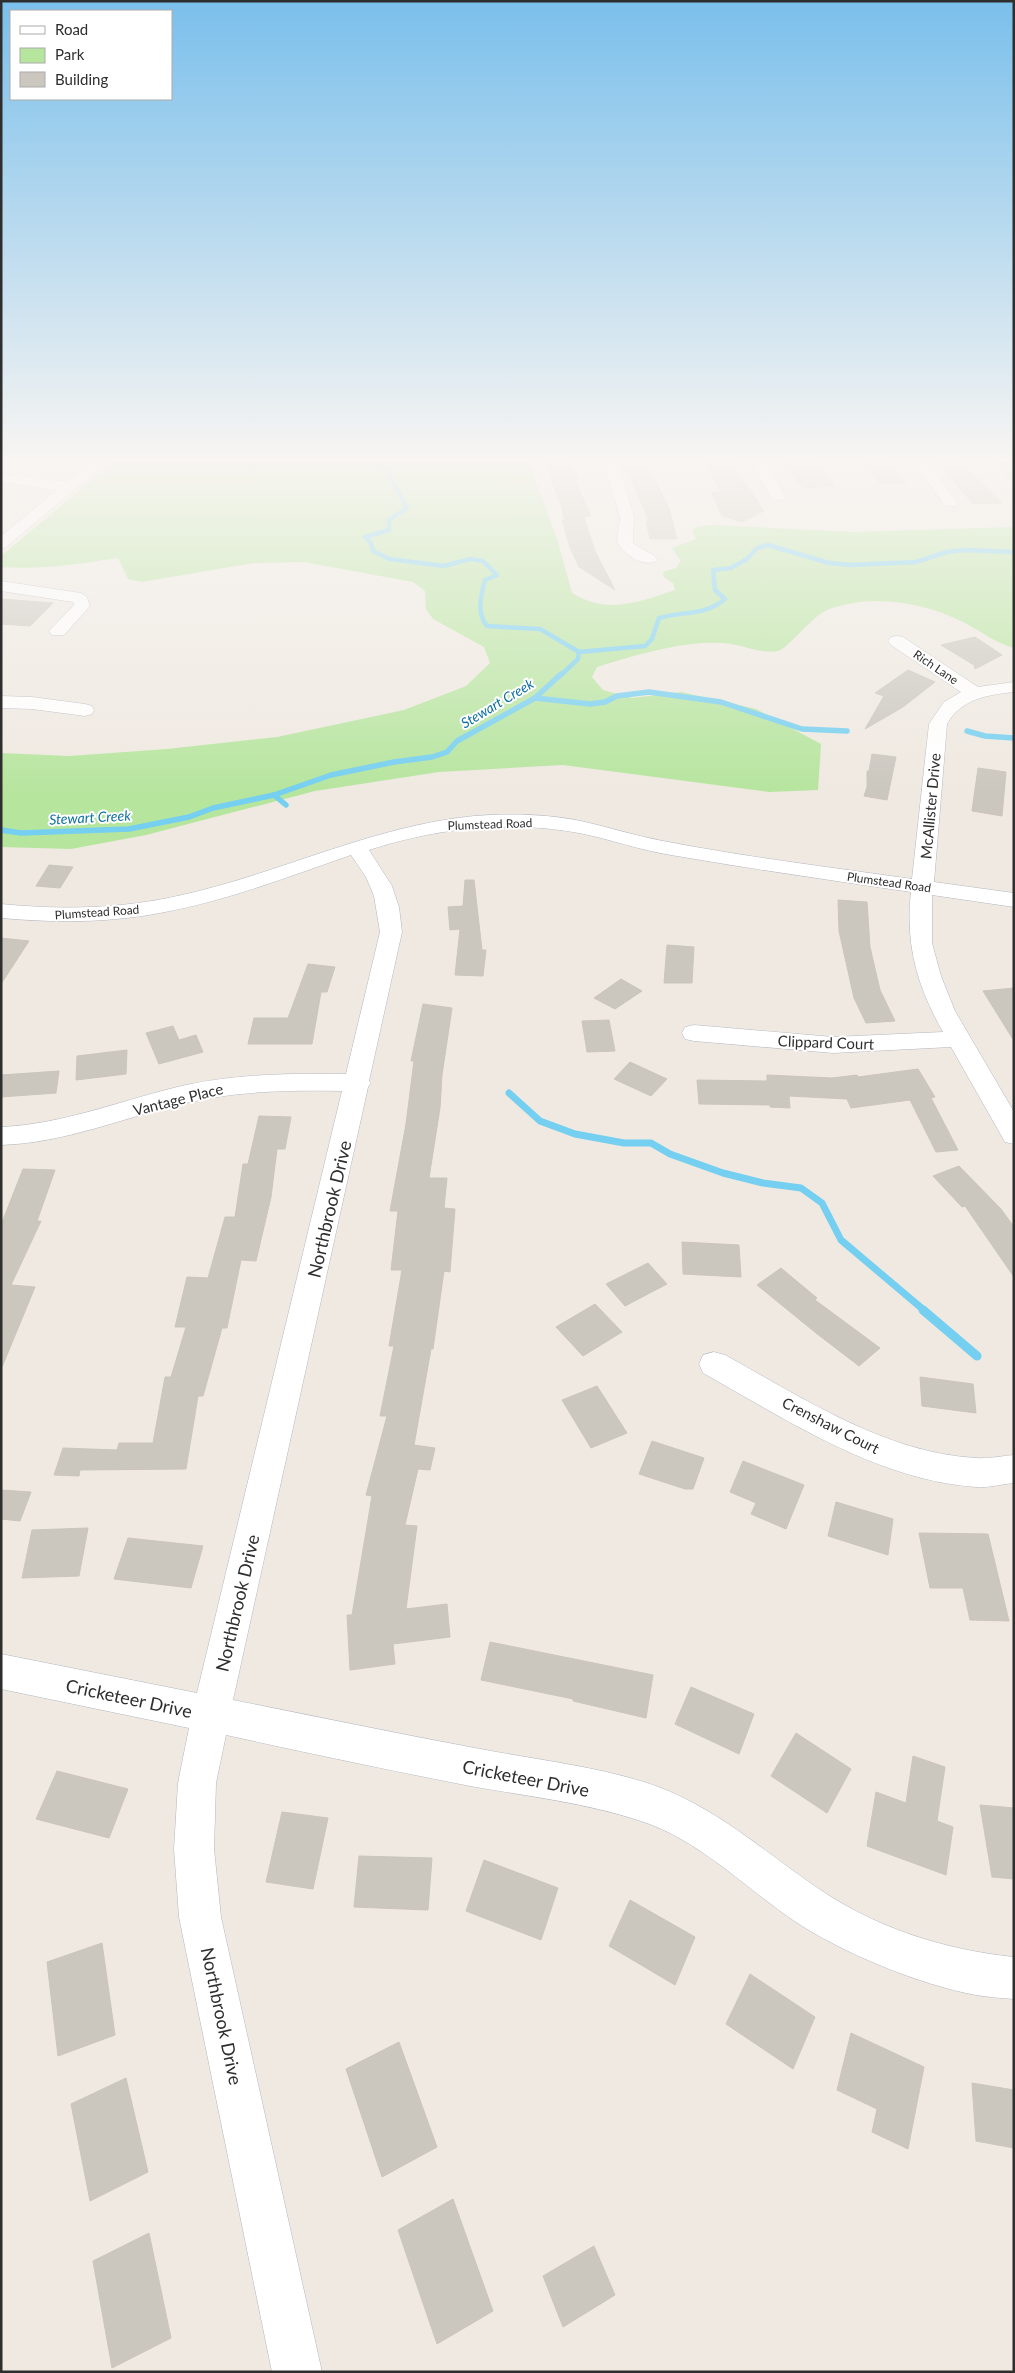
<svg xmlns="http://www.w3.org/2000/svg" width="1015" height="2373" font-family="Lato,sans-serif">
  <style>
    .green { fill: #b6e59e }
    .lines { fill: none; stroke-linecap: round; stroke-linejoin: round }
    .stream-far3 { stroke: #75cff0; stroke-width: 4.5 }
    .stream-far2 { stroke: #75cff0; stroke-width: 5.5 }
    .stream-far1 { stroke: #75cff0; stroke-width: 7 }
    .stream { stroke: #75cff0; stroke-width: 9 }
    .building { fill: #cbc7bf; stroke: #cbc5ba }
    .minor-casing { stroke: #b4b7c1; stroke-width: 1 }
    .minor { fill: #fff; fill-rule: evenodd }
    .labels { text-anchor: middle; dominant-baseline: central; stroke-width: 4; stroke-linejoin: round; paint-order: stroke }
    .far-street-label { font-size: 12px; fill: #2e2e2e; stroke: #fff }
    .far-water-label { font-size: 14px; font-style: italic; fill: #0d6fa3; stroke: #fff }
    .street-label { font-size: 15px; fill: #2e2e2e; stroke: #fff }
    .near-street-label { font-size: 18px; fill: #2e2e2e; stroke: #fff }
  </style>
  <rect width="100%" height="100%" fill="#efe9e1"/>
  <g class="green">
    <path d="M116 460H528L558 542 572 593C608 615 638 602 675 590L673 583 664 577 663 572 676 568 681 561 672 548 696 539 692 531 697 527 712 525 854 532 1014 527V648C995 643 981 631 963 622 923 602 871 593 827 610 812 616 788 649 778 651 758 654 742 644 723 643 680 641 637 655 597 667L592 677 603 690 632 698 681 692 756 709 821 744 818 790 769 792 563 765 439 772 315 791 146 835 71 849 1 847V753L69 756 167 749 277 737 404 710 466 686 490 663 484 647 433 619 426 609 425 591 413 582 304 562 254 563 141 582 128 579 118 558C79 564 41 570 1 567V556Z"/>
    <polygon points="991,460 1014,460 1014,485"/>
  </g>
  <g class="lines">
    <g class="stream-far3">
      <path d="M381 460 407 508 389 520V530L365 537 371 543 373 551 389 559 444 566 470 559 483 561 497 575 485 580C481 596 476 612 487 626L540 629 579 652"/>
      <path d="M579 652 645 646 652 639 659 618C683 611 705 616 725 599L715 590 713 570 731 568 747 559 757 548 768 545 829 563 850 565 916 562 947 552 965 550 1014 552"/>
      <polyline points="560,676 578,659 579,652"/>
    </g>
    <g class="stream-far2">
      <polyline points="535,698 590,704 605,702 617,696 649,692 721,702 802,729 847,731"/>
      <polyline points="967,731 985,736 1014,738"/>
      <polyline points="274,795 286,805"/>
      <polyline points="1,830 21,833 129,829 189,817 213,808 274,795 331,775 394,762 432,757 447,752 457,741 535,698 561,674"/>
    </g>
    <polyline class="stream-far1" points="509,1093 540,1121 575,1134 624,1143 651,1143 670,1154 723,1173 763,1183 801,1188 822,1203 841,1240 925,1311"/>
    <polyline class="stream" points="923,1310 977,1356"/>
  </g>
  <g class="building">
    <polygon points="544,460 570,460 578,480 575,481 591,516 584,517 595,551 615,590 579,567 570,548 562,520 565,520 562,511 563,511"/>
    <polygon points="705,460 730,460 764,511 742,522 722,516 711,492 721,492 705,463 707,463"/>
    <polygon points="780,460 816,460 834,486 803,488"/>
    <polygon points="860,460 886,460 906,483 880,484"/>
    <polygon points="935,460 958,460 1002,503 973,504"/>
    <polygon points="648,467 669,508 677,539 650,539 646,521 649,521 626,468"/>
    <polygon points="1,599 53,603 30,626 1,624"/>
    <polygon points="975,637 1002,655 975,669 974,665 941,645"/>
    <polygon points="908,670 935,682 903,707 865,729 884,696 875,693"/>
    <polygon points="872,754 896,757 887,800 864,796 867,787 867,771 869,771"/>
    <polygon points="978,768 1006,772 1002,816 972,811"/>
    <polygon points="49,865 73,867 60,888 36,886"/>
    <polygon points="465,880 474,880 482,950 486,950 483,976 455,975 460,929 450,930 448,907 463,906"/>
    <polygon points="838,900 867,902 870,947 880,990 895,1021 866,1023 854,998 839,931"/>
    <polygon points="1,938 29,941 1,984"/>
    <polygon points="667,945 694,947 692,983 664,983"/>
    <polygon points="308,964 335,967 327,992 321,992 312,1044 248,1044 254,1018 288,1018"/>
    <polygon points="621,979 642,991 615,1009 594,998"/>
    <polygon points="1014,988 1014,1041 983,991"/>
    <polygon points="423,1004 452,1008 442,1075 440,1108 429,1178 447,1178 444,1208 455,1209 450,1272 444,1271 433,1349 431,1349 414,1445 435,1448 430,1470 418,1469 405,1525 417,1526 406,1609 447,1604 450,1637 393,1644 395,1664 350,1670 347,1615 352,1615 372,1496 366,1495 387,1416 380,1416 394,1346 389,1346 402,1270 391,1270 398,1211 390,1211 406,1124 414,1061 411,1061"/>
    <polygon points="609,1020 615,1051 587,1052 582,1021"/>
    <polygon points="173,1026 179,1040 196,1035 203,1052 159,1064 146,1033"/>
    <polygon points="127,1050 126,1074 76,1080 77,1056"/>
    <polygon points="630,1062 667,1079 651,1096 614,1079"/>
    <polygon points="918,1069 935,1097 931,1098 958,1150 936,1152 910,1100 851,1108 847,1099 789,1096 790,1108 770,1107 770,1105 699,1104 697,1080 767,1081 767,1075 832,1078 857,1075 858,1077"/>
    <polygon points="59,1071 56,1093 1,1097 1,1075"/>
    <polygon points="259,1116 291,1117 285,1149 277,1149 271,1197 256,1261 241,1260 227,1328 222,1328 203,1396 198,1396 186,1469 80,1470 79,1476 54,1475 63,1448 117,1450 119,1443 153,1443 165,1377 171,1377 186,1327 175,1327 187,1277 208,1278 225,1217 235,1217 243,1164 248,1164"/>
    <polygon points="959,1166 1001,1209 1014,1227 1014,1277 965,1206 962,1207 933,1176"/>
    <polygon points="23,1169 55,1170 37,1221 41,1221 11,1285 35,1287 2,1367 1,1225"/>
    <polygon points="682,1242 739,1245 741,1277 683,1274"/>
    <polygon points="648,1263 667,1284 625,1306 606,1284"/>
    <polygon points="781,1268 817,1298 815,1300 880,1348 859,1366 816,1333 757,1285"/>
    <polygon points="595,1304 622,1332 583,1356 556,1327"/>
    <polygon points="920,1377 973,1384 976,1413 922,1406"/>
    <polygon points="597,1386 627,1433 591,1448 562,1400"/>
    <polygon points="652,1441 704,1458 693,1489 685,1489 639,1474"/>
    <polygon points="743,1461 804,1485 786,1529 751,1514 756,1503 730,1492"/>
    <polygon points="1,1490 31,1492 20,1521 1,1519"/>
    <polygon points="836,1502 893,1519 888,1555 828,1536"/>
    <polygon points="88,1528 79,1576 22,1578 32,1530"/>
    <polygon points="919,1533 988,1534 1009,1621 970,1620 963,1588 930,1588"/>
    <polygon points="128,1538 203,1546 191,1588 114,1579"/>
    <polygon points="490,1642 653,1675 646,1718 573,1701 573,1699 481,1680"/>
    <polygon points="691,1687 754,1714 739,1754 675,1724"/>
    <polygon points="796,1733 851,1769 827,1813 771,1776"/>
    <polygon points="913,1756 945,1767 937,1821 953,1827 946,1875 867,1846 876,1792 906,1803"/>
    <polygon points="57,1771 128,1789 109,1838 36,1819"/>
    <polygon points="980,1805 1014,1808 1014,1879 992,1877"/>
    <polygon points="282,1812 328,1818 313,1889 266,1882"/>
    <polygon points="359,1856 432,1858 428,1910 354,1907"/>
    <polygon points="484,1860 558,1888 541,1940 466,1911"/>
    <polygon points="630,1900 695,1937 675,1985 609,1946"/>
    <polygon points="102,1943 115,2035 58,2056 47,1962"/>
    <polygon points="750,1974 815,2017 793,2069 726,2024"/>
    <polygon points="851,2033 924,2067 908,2149 872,2132 877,2109 837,2090"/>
    <polygon points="399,2042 437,2147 382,2177 346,2069"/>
    <polygon points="126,2078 148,2172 90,2201 71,2104"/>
    <polygon points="972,2083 1014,2090 1014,2148 976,2141"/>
    <polygon points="453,2199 493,2311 437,2344 398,2230"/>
    <polygon points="149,2233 171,2338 112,2368 93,2261"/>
    <polygon points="594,2246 615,2295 563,2327 543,2276"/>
  </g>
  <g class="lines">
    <g class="minor-casing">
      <g id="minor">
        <polygon points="93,460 109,460 6,547 1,549 1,536 57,490 1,482 1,474 66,482"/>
        <path d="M606 460H620L621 473 634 517 633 542C639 550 651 551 657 559L655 562C639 566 625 554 617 542L620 517 607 473Z"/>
        <polygon points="750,460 764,460 785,497 783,500 773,500"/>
        <polygon points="913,460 927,460 957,503 955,506 945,506"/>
        <polygon points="1,581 81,593 87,597 90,606 64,635 52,635 49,631 74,605 73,602 1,591"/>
        <path d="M897 636 903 637 978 687 1014 682V692C987 695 961 699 947 724L934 882 1014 893V907L932 895V943L941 976 955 1011 1014 1112V1144L1005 1142 951 1047 833 1053 694 1041 685 1039 682 1033 685 1027 694 1025 833 1037 943 1032C917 986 905 944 911 892 831 880 751 869 671 855 639 850 610 839 579 833 509 820 436 828 369 850L392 886 399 907 402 932 369 1081 371 1083 368 1087 233 1700C314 1716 394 1733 475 1748 531 1759 589 1765 644 1782 714 1804 762 1851 822 1891 879 1929 946 1950 1014 1957V1999C1001 1998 988 1997 976 1995 920 1985 840 1952 793 1920 743 1886 699 1840 641 1821 586 1803 527 1796 470 1786 389 1770 307 1753 226 1735L216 1783 214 1849 221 1917 322 2372H272L179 1917 174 1849 178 1783 189 1728 1 1689V1654L197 1693 342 1091C290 1090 237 1091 186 1103 124 1117 66 1143 1 1145V1127C66 1124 124 1099 186 1085 238 1074 293 1073 346 1074L380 932 374 896 366 877 351 855C290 876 229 900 165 912 111 923 56 923 1 918V904C62 910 122 909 182 895 281 873 372 826 474 816 509 813 547 814 581 821 609 827 635 836 663 841 745 857 829 867 912 879L929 724 944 702 961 692 891 645 888 641 891 637Z"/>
        <polygon points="1,696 32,697 85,704 92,706 94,710 92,714 85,716 32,709 1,708"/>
        <path d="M714 1352 725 1355C803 1398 885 1453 976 1458 988 1459 1002 1456 1014 1455V1483C1002 1484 988 1488 976 1487 877 1480 787 1420 703 1373L699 1364 703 1355Z"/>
      </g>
    </g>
    <use href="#minor" class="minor"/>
  </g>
  <linearGradient id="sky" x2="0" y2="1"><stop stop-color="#7abfeb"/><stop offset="0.58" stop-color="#f8f5f2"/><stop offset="1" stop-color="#f8f5f2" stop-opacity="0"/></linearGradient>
  <rect width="1015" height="793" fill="url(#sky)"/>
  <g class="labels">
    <g class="far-street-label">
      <text transform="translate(936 667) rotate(34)">Rich Lane</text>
      <text transform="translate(490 824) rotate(-2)">Plumstead Road</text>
      <text transform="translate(889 882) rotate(8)">Plumstead Road</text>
      <text transform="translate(97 912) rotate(-4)">Plumstead Road</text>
    </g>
    <g class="far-water-label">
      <text transform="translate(497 703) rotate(-31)">Stewart Creek</text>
      <text transform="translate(90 817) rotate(-3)">Stewart Creek</text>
    </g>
    <g class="street-label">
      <text transform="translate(930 806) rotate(-85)">McAllister Drive</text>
      <text transform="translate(826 1042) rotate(2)">Clippard Court</text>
      <text transform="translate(178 1099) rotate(-14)">Vantage Place</text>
      <text transform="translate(831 1425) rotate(27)">Crenshaw Court</text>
    </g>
    <g class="near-street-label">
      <text transform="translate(329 1209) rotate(-77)">Northbrook Drive</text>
      <text transform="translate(237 1603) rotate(-77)">Northbrook Drive</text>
      <text transform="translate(129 1698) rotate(12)">Cricketeer Drive</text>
      <text transform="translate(526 1778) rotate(11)">Cricketeer Drive</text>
      <text transform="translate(222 2016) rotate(78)">Northbrook Drive</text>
    </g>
  </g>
  <rect width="1015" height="2373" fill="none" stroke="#2e2e2e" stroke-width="5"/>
  <rect x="10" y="10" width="162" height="90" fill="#ffffff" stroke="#ababab"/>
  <rect x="20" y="26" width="25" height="8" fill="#ffffff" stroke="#ababab"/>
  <text x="55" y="35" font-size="15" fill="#2e2e2e">Road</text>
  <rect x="20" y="48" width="25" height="15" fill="#b6e59e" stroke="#ababab"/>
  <text x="55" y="60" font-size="15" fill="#2e2e2e">Park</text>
  <rect x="20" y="72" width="25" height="15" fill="#cbc7bf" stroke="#ababab"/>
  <text x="55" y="85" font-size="15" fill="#2e2e2e">Building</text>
</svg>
